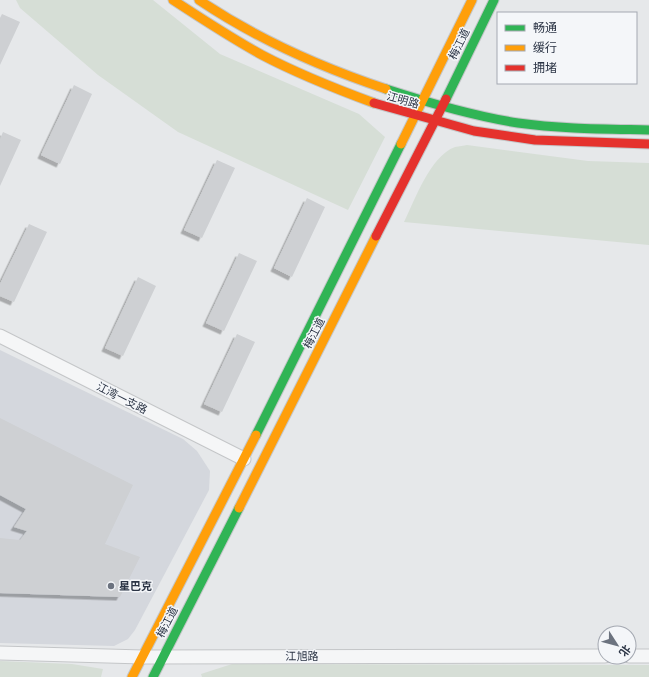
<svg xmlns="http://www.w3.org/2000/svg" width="649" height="677" font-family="'Space Grotesk','Noto Sans SC',sans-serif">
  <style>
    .built { fill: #d4d7dd }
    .green { fill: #d6ded6 }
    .building { fill: #ced0d3; filter: url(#shadow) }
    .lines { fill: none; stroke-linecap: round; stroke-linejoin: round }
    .street-casing { stroke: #c4c6c8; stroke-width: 15 }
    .fast-casing { stroke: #c4c6c8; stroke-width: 11 }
    .slow-casing { stroke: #c4c6c8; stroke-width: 11 }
    .jam-casing { stroke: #c4c6c8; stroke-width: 11 }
    .street { stroke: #f5f6f7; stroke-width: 13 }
    .fast { stroke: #30b455; stroke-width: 9 }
    .slow { stroke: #ff9f0a; stroke-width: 9 }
    .jam { stroke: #e5322d; stroke-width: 9 }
    .poi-dot { fill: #6c737f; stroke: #f4f6f9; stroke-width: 1.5 }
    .labels { text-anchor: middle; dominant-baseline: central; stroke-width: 3; stroke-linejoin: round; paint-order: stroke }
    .street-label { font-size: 11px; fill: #2b3445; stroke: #f4f6f9 }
    .poi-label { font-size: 11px; font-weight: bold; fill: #2b3445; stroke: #f4f6f9; text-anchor: start }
  </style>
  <defs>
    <filter id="shadow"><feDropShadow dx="-3.5" dy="3.5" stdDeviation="0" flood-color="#0004"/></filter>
  </defs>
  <rect width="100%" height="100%" fill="#e6e8ea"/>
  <polygon class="built" points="0,350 183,439 197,451 210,471 209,490 135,630 128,639 114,646 0,643"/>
  <g class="green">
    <polygon points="16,0 153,0 220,54 359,114 385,137 348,210 178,132 98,75 20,8"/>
    <path d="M467 145 588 161 649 163V245L404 222C415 200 430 156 455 147 459 146 464 146 467 145Z"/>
    <polygon points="0,661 72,664 103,669 101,677 0,677"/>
    <polygon points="232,664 649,665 649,677 202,677 201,674"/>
  </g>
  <g class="building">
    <polygon points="2,14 20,22 0,65 0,18"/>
    <polygon points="74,85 92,94 60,164 41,155"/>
    <polygon points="3,132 21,140 0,186 0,139"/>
    <polygon points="217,160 235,168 202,238 184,230"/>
    <polygon points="307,198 325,207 292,277 274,268"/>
    <polygon points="29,224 47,232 14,302 0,296 0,284"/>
    <polygon points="239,253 257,261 224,331 206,323"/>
    <polygon points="138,277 156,286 123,356 105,348"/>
    <polygon points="237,334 255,342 222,412 204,404"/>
    <polygon points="0,418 133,485 105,544 140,557 120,597 0,593 0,538 20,540 27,531 14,527 26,509 0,495"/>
  </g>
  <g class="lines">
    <g class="street-casing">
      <g id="street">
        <polyline points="0,336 244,459"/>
        <polyline points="0,653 143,657 605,656"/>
        <polyline points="629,656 649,656"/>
      </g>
    </g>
    <g class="fast-casing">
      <g id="fast">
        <path d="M386 89C429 103 473 116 518 123 561 129 606 129 649 130"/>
        <polyline points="446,99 494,0"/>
        <polyline points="256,435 401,144"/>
        <polyline points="153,677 239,508"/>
      </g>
    </g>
    <g class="slow-casing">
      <g id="slow">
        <path d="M173 0C202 19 231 38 262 55 298 74 336 89 374 103"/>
        <path d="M199 0C257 39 320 67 386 89"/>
        <polyline points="401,144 472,0"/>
        <polyline points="239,508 376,236"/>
        <polyline points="132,677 256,435"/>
      </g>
    </g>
    <g class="jam-casing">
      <g id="jam">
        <polyline points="374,103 474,131 535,140 649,144"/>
        <polyline points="376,236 446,99"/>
      </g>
    </g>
    <use href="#street" class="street"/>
    <use href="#fast" class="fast"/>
    <use href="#slow" class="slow"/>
    <use href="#jam" class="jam"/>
  </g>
  <circle class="poi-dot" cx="111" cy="586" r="4"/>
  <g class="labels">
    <g class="street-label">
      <text transform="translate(459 44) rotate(-64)">梅江道</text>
      <text transform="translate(403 100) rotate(16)">江明路</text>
      <text transform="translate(314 333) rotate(-63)">梅江道</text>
      <text transform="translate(122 398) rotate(27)">江湾一支路</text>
      <text transform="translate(167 622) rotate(-63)">梅江道</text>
      <text x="302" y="656">江旭路</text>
    </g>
    <g class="poi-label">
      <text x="119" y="586">星巴克</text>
    </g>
  </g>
  <rect x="497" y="12" width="140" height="72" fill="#f4f6f9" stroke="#a4a8b1"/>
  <rect x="505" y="25" width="20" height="6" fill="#30b455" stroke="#a4a8b1"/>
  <text x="533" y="32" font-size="12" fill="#2b3445">畅通</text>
  <rect x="505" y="45" width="20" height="6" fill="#ff9f0a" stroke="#a4a8b1"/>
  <text x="533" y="52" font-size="12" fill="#2b3445">缓行</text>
  <rect x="505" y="65" width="20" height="6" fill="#e5322d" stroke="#a4a8b1"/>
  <text x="533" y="72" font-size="12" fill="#2b3445">拥堵</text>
  <g transform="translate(617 645) rotate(126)"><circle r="19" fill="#f4f6f9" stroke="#a4a8b1"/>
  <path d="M0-3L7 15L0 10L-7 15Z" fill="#6c737f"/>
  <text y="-6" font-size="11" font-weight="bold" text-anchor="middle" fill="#2b3445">北</text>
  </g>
</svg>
